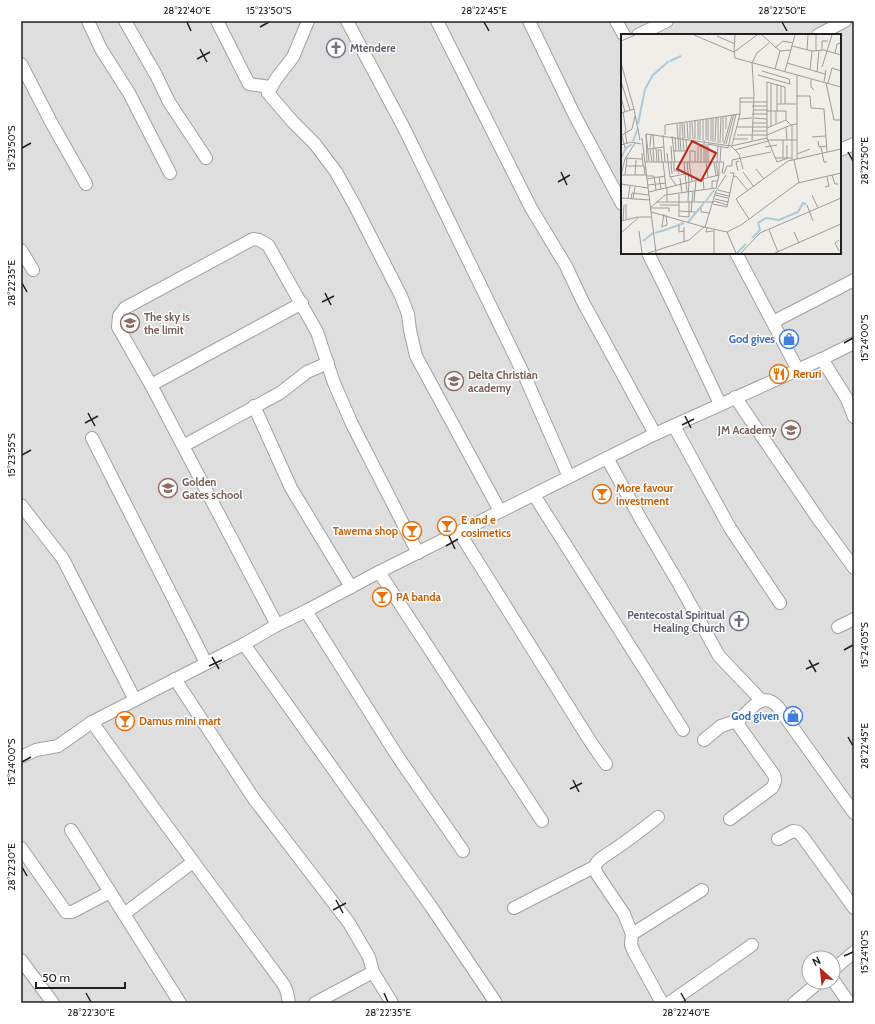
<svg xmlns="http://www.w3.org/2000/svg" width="875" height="1024" font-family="Cabin,sans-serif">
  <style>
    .residential { fill: #dedede; fill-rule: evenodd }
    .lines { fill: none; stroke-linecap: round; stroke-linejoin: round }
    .street-casing { stroke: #a1a1a1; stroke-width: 14 }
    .street { stroke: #fff; stroke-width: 12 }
    .ticks { fill: none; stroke: #202020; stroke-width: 1.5 }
    .labels { text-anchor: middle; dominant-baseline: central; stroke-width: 3; stroke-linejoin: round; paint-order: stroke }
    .worship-label { font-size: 11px; font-weight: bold; fill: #5b616d; stroke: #fff; text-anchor: start }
    .education-label { font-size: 11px; font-weight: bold; fill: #785e54; stroke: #fff; text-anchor: start }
    .shop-label { font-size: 11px; font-weight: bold; fill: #366cbe; stroke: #fff; text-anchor: end }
    .food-label { font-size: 11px; font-weight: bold; fill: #c56008; stroke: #fff; text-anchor: start }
    .inset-river { fill: none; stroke: #aecad8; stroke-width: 2 }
    .inset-road { fill: none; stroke: #9d9c98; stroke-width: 1 }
    .view { fill: #b82719; fill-opacity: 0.15; stroke: #b82719; stroke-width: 2 }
    .inset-edge { fill: none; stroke: #202020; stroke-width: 2 }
    .neatline { fill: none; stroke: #202020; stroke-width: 1.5 }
    .ticks-label { font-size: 10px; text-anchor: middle; fill: #202020 }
  </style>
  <rect width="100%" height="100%" fill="#f0eee8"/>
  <path class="residential" d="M21 21H854V1003H21ZM622 35H840V253H622ZM809 958H833V982H809Z"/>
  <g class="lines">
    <g class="street-casing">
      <g id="street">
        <polyline points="88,21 101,49 129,93 170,173"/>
        <polyline points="125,21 156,75 169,102 206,158"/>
        <polyline points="217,21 249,84 271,87"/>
        <polyline points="308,21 293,57 276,79 268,93 293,122 315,144 336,172 354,204 401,296 408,314 410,330 416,356 500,511"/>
        <polyline points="347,21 404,128 526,379 569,477"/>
        <polyline points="437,21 531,208 566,266 583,302 655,434"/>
        <polyline points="529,21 574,114 622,204"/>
        <polyline points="616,21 624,35"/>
        <polyline points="638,35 667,21"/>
        <polyline points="818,35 845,21"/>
        <polyline points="21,64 51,122 86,184"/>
        <polyline points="840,150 854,144"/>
        <polyline points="21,250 33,270"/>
        <polyline points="648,253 665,287 720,404"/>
        <polyline points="736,253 798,370"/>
        <polyline points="773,322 854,280"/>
        <polyline points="822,359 847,399 854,417"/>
        <polyline points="151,385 302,303"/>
        <polyline points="735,397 819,520 854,568"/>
        <polyline points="254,406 291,488 351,587"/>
        <polyline points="674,426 730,528 780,603"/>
        <polyline points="92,438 206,663"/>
        <polyline points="183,446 280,393 307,372 328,363"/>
        <polyline points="607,458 643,523 679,584 719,656 761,700"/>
        <polyline points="534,495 683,730"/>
        <polyline points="21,505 63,559 135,700"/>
        <polyline points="459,532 590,741 606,764"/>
        <polyline points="379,572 542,821"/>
        <polyline points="306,611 398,757 463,851"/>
        <polyline points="277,625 151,385 118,327 119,316 125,308 253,239 259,240 268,245 317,332 334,383 352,424 418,553"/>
        <polyline points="838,627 854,619"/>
        <polyline points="244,644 430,905 496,1003"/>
        <polyline points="175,679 254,799 349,923 369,957 373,972 392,1003"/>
        <polyline points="92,722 153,807 284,985 287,992 289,1003"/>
        <polyline points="704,740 721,726 739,720"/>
        <polyline points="21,757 36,750 58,746 92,722 244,644 277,625 306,611 379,572 655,434 822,359 854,343"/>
        <path d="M658 817C644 828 630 839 615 849 607 855 598 858 594 867L597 874 624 914 632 934 631 945 634 952 662 1003"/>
        <path d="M730 819 772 788C775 783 776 780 774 775L739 726V720C751 709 763 690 778 707L854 813"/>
        <polyline points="71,830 180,1003"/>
        <polyline points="778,839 793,831 798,832 802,836 854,908"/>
        <polyline points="21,848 66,912 72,912 110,892"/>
        <polyline points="514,908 594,867"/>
        <polyline points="124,914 193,862"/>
        <polyline points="632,934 702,890"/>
        <polyline points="21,960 53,1003"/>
        <polyline points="833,970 854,952"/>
        <polyline points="833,980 849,1003"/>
        <polyline points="315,1003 373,972"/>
        <polyline points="669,1003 752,945"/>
        <polyline points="794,1003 819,982"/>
      </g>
    </g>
    <use href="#street" class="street"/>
  </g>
  <path class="ticks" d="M187 22 191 31M484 22 489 31M782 22 787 31M260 27 269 22M200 49 207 62M197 59 210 52M22 148 31 143M848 152 853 161M561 172 567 185M558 182 570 175M22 283 27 292M325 293 331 305M322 302 334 296M844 343 853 338M88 413 95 426M685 416 691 428M85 423 98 416M682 425 694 419M22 455 31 450M449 536 455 549M446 546 458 539M844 650 853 645M212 657 219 669M809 660 816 672M209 666 222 660M806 669 819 663M848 737 853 746M22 762 31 757M573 780 579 792M570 789 582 783M22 867 27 876M336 900 343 913M333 910 346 903M844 956 853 952M86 993 91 1002M384 993 388 1002M681 993 686 1002"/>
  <defs>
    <g id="church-ring" transform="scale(1)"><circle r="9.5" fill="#fff" stroke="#6b7280" stroke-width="1.5"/><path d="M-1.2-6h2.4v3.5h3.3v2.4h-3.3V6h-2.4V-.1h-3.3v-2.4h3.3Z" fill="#6b7280"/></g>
    <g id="school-ring" transform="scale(1)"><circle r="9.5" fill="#fff" stroke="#8d6e63" stroke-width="1.5"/><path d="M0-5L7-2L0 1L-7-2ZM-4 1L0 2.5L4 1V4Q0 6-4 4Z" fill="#8d6e63"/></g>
    <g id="shop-ring" transform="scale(1)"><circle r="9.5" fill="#fff" stroke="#3f7fe0" stroke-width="1.5"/><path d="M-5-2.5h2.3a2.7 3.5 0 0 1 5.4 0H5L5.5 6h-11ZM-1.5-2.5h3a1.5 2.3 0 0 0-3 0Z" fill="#3f7fe0"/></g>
    <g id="restaurant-ring" transform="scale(1)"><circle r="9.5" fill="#fff" stroke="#e8710a" stroke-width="1.5"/><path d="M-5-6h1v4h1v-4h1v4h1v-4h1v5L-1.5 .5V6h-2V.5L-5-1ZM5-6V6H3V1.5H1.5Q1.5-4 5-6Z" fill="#e8710a"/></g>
    <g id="bar-ring" transform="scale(1)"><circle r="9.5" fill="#fff" stroke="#e8710a" stroke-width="1.5"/><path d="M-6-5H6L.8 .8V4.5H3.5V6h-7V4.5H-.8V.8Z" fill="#e8710a"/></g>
  </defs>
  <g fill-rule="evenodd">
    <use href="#church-ring" x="336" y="48"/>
    <use href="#school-ring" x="130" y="323"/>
    <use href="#shop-ring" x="789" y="339"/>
    <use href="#restaurant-ring" x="779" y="374"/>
    <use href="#school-ring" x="454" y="381"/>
    <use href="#school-ring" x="791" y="430"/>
    <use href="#school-ring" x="168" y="488"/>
    <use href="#bar-ring" x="602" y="494"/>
    <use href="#bar-ring" x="447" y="526"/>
    <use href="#bar-ring" x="412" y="531"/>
    <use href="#bar-ring" x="382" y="597"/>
    <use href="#church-ring" x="739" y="621"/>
    <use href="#shop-ring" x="793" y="716"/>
    <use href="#bar-ring" x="125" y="721"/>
  </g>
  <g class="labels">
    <g class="worship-label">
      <text x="350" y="48">Mtendere</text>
      <text x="725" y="615" text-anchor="end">Pentecostal Spiritual<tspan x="725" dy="13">Healing Church</tspan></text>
    </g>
    <g class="education-label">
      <text x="144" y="317">The sky is<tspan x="144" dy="13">the limit</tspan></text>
      <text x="468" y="375">Delta Christian<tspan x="468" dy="13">academy</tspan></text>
      <text x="777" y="430" text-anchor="end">JM Academy</text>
      <text x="182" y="482">Golden<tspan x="182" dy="13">Gates school</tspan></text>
    </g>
    <g class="shop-label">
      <text x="775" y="339">God gives</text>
      <text x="779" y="716">God given</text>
    </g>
    <g class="food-label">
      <text x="793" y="374">Reruri</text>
      <text x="616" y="488">More favour<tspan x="616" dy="13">investment</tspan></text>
      <text x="461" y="520">E and e<tspan x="461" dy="13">cosimetics</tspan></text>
      <text x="398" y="531" text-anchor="end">Tawema shop</text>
      <text x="396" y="597">PA banda</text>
      <text x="139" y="721">Damus mini mart</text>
    </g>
  </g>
  <g transform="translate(621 34)">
    <rect width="220" height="220" fill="#f0eee8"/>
    <path class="inset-river" d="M49 27 60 22M17 90 24 55 32 41 48 27M12 107 17 94M0 124 5 114 11 110M85 167 93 156M67 188 83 169M47 195 63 189M34 199 47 195M131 204 139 196 137 189 145 184 158 186 177 178 182 169 185 170M22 207 32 199M116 219 125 210"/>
    <path class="inset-road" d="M73 1 113 18 114 24 220 53M141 1 159 17 170 16M195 1V17M96 2 114 10M0 7 14 1M171 12 191 17 203 16 220 21M154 14 162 7 172 9M186 16 187 1M201 16V7H207M113 18 136 1M113 18 114 1M214 19 216 10 220 9M0 29 13 75 0 79M131 29 133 61 131 107M131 29 136 19 148 9M166 29 204 40M201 33 211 1M154 35 159 17M189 36 191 17M164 37 174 1M196 38 198 16M137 41 169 50 168 45 141 37M176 41V125M190 45V53L193 56M0 47 9 76M203 48 205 36M205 49 213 86H220M207 49 211 34 220 37M156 50V77M160 52V70M175 62H189L190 74 203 75 206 118M0 63 4 78M119 68V64H132M156 70H175M164 70V53L146 48V104L156 128 167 124M131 72H146M13 75 19 106M133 76H146M146 77H165V86M150 77V49M150 77V92M155 77V90M2 78 5 97M131 80H146M105 82V95M133 84 146 85M118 85 131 84M79 86V106M165 86 170 91 176 90M74 87V105M77 87V106M66 88 67 105M69 88V105M71 88 72 105M59 89V103M61 89 62 104M63 89 64 104M131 89H146M56 90 58 117M171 91V126M116 93H146M165 93 166 106M146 94 165 86M4 97 6 110M131 97H146M0 98 4 114M25 100 110 112 146 104M25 100 26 128M25 100 28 127M32 100 33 114M1 101 11 95 14 82M42 101 44 128M44 101V91L119 80M116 101H146M146 101 170 91M51 102 54 128M54 103 55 117M59 103 60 117M191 103 204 102M21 104 35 219M62 104 63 117M112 105H127M82 106V86M85 106V85M147 106H176M162 106V124M87 107V85M90 107V84M197 107 198 113 206 112M92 108V84M94 108 95 84M102 108V83M97 109V83M99 109 100 83M103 110 111 81M105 110 113 80M0 111 10 108 20 110M111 111 119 80V68H146M166 111V124M50 112 51 128M110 112 118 120 122 135M29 113 30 100M144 113 156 111M200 113 203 128H206M32 114 33 128M35 114 36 128M27 115 43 113M29 115 31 128M40 116 41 128M114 116 147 107M52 117H66L65 105M21 119 22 132M46 119 49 143M176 120 189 115M4 124 21 125M154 124H171M173 126 178 149M24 128H103L101 139M38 128 37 116H40M42 128 45 154M50 128 51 140M53 128V137H57L58 140M63 128 64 140M66 128 68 148M68 128 71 147M69 128V117H74V128M77 128V113L82 110M80 128V112M83 128V106M85 128V110M85 128 87 143M87 128V110L107 114 115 80M93 128 95 142M95 128 97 142M96 128 97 112M99 128 100 113M5 132H23L24 141M135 135 143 145M117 137 115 128 118 127M122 138 133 153M101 139H103L106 132H111V126L150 118M0 141 4 125 14 109M0 141H25M4 141 6 124M14 141 15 126M211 141 214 150H217M26 142H33L35 156M38 143 40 155M113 143 115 142 127 157M59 144 61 159M82 144 83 156M26 145 44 142M0 150 27 154M27 151 45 149M55 151 49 143 64 140 66 158M46 153V168M204 153 208 152 206 143M91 155V147H97M97 156 109 159M28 158 98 141V128M95 159 108 162M94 161 107 164M191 161 197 174M0 164 29 166M7 165 9 152M10 165 11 159 28 161M12 165 14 153M94 165 107 168M67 167 68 148M73 167 75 146M93 167 106 171M35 168H93M92 170 106 173 113 139H109M39 171H58M186 171 192 187M30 173 44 161 95 154 98 141M30 174H48V178M80 174V178L89 179M58 177 74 178M30 178 83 193M70 178 72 158M58 182 68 183V167M58 183V160M5 185V170M128 185 115 165 167 127 220 115M2 186 3 171M0 187 17 183M58 191V198L63 197M41 192 43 180M40 193 46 191 45 181M84 193 95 157 105 141M86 193 85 198 92 197M148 196 157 218M18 197 21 219M106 198 115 219M173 198 178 209M0 199 18 183H30M63 208V193M218 217 214 209 218 206M27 219 68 206 83 193 106 198 120 191 177 149 220 139M93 219V195M120 219 139 199 220 164M154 219 220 190"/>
    <path class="view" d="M71 107 95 119 80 147 56 135Z"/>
    <rect width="220" height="220" class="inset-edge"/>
  </g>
  <rect width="875" height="1024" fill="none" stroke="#ffffff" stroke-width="44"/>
  <g transform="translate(821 970) rotate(333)"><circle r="19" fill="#ffffff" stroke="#a6a6a6"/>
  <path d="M0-3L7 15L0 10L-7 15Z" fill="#b82719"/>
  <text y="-6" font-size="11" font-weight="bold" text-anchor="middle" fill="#202020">N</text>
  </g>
  <path d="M36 982v6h89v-6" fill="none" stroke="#202020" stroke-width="2"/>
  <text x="42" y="982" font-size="12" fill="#202020" stroke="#ffffff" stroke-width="3" paint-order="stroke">50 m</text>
  <rect x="22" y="22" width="831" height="980" class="neatline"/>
  <g class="ticks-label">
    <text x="187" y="14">28°22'40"E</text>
    <text x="269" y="14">15°23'50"S</text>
    <text x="484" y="14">28°22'45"E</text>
    <text x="782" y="14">28°22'50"E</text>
    <text transform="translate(11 148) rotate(-90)" y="4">15°23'50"S</text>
    <text transform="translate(864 161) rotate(-90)" y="4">28°22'50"E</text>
    <text transform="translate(11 283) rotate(-90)" y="4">28°22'35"E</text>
    <text transform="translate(864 338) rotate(-90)" y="4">15°24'00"S</text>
    <text transform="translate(11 455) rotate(-90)" y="4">15°23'55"S</text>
    <text transform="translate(864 645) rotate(-90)" y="4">15°24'05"S</text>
    <text transform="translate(864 746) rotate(-90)" y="4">28°22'45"E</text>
    <text transform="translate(11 762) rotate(-90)" y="4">15°24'00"S</text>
    <text transform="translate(11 867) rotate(-90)" y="4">28°22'30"E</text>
    <text transform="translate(864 952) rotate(-90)" y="4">15°24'10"S</text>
    <text x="91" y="1016">28°22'30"E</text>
    <text x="388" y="1016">28°22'35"E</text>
    <text x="686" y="1016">28°22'40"E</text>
  </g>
</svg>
